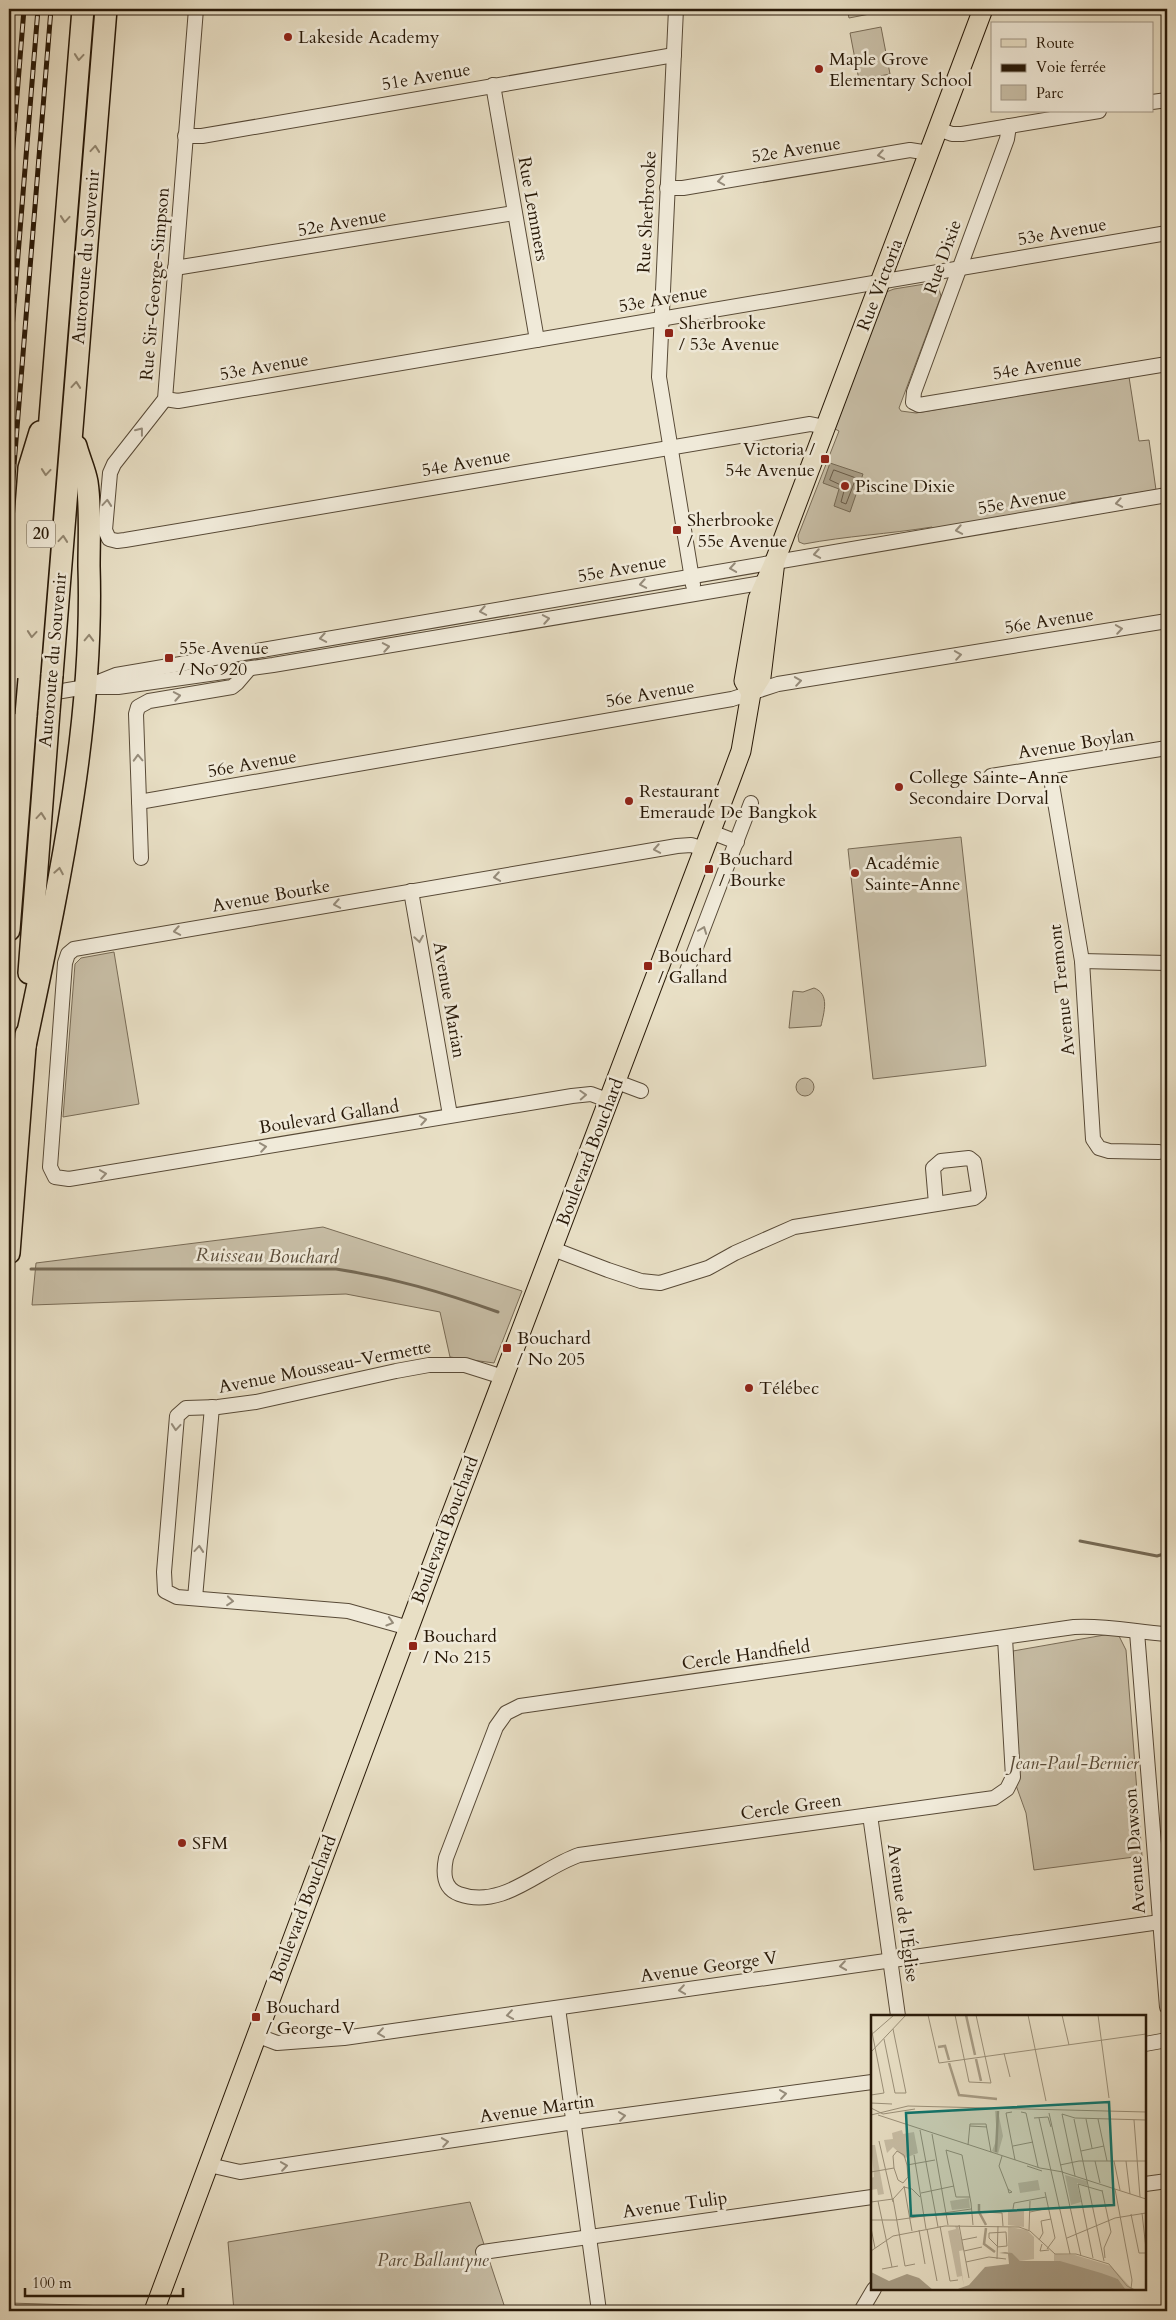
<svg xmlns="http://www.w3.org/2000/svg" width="1176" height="2320" font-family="Cardo,serif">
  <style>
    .green { fill: #c7bda5; stroke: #786b56 }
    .water { fill: #a79c85; stroke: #746853 }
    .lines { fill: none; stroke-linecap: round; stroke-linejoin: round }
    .shore { stroke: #685a46; stroke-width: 1 }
    .stream { stroke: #746853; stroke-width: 3 }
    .minor-casing { stroke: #584a37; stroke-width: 16 }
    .major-casing { stroke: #281908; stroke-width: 21 }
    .highway-casing { stroke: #281908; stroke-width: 24 }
    .minor { stroke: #f0ead9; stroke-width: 14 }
    .major { stroke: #e8dfc5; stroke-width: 19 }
    .highway { stroke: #e8dfc5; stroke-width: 21 }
    .rail-casing { stroke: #281908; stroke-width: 5 }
    .rail { stroke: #f0ead9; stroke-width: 3; stroke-dasharray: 9; stroke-linecap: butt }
    .highway-bridge-casing { stroke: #281908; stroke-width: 24; stroke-linecap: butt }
    .highway-bridge { stroke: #e8dfc5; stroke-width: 21 }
    .oneway { stroke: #928670 }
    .oneway2 { stroke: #968c7b }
    .poi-dot { fill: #8f2418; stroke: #f0ead9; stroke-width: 2 }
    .labels { text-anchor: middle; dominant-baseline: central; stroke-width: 5; stroke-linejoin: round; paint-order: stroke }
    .shield { fill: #f0ead9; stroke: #645847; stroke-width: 1 }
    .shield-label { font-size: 16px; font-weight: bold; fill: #281908 }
    .poi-label { font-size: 18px; fill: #281908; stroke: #f0ead9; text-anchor: start }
    .street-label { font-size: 18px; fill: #281908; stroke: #f0ead9 }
    .park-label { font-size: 18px; font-style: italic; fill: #584a37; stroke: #f0ead9 }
    .water-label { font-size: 19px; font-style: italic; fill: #5b4d3a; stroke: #f0ead9 }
    .inset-river { fill: none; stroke: #a79c85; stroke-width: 2.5 }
    .inset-road { fill: none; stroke: #9b9079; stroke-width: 1 }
    .view { fill: #0f766e; fill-opacity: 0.15; stroke: #0f766e; stroke-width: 2.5 }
    .inset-edge { fill: none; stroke: #281908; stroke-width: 2.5 }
  </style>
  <rect width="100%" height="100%" fill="#e8dfc5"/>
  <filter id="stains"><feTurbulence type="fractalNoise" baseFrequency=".004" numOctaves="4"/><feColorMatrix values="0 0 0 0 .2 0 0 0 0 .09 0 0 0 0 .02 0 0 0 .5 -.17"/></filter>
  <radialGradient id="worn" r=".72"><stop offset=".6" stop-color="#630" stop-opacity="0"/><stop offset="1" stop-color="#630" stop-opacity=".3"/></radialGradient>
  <g class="green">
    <polygon points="847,9 879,9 880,12 849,18"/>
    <polygon points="881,27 890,74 859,80 850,33"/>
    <path d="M931 283 938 286 941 296 899 408 901 411 916 413 1129 377 1139 441 1149 440 1156 490 1071 503V507L933 529 932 527C889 534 846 536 804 544L799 542 798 536 839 431 835 429 886 292 894 289Z"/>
    <polygon points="961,837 986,1066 873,1079 848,849"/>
    <polygon points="114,952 139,1104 63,1117 75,964 81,958"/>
    <path d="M814 988C830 994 824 1012 821 1026L789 1028 793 991 803 992Z"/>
    <circle cx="805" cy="1087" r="9"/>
    <polygon points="323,1227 522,1291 494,1363 450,1357 440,1312 346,1294 32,1305 36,1263"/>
    <polygon points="1110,1634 1119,1636 1126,1650 1142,1856 1034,1870 1026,1813 1013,1777 1013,1651"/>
    <polygon points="470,2202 506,2311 234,2311 228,2242"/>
    <polygon points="9,2303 144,2307 142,2311 9,2311"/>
  </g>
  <polygon class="water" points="830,463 863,474 850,512 834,506 839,489 823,483"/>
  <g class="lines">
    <polygon class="shore" points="834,470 856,478 846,504 841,502 844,491 843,486 830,480"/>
    <g class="stream">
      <path d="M31 1269H336C394 1278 442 1292 498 1312"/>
      <polyline points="1080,1541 1157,1556 1167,1553"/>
    </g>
    <g class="minor-casing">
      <g id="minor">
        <polyline points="196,9 165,399 114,464 110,473 105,530 109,539 117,541 125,540 810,424 825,427"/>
        <polyline points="676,9 659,377 693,585"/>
        <polyline points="493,85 537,340"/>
        <polyline points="1152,102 1167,100"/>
        <polyline points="1009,126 1007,139 914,392 913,402 919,405 931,403 1167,364"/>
        <polyline points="938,129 952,134 962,134 1099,111"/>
        <polyline points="185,136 202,136 674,55"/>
        <polyline points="667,188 683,188 910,150 929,153"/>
        <polyline points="175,268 514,213"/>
        <polyline points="165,399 178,401 1167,233"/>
        <polyline points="86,687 116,675 1167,495"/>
        <polyline points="44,694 86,687 118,687 273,665 773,581"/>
        <polyline points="1049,767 1082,961 1093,1139 1099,1148 1109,1151 1159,1152"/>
        <polyline points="991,776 1167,748"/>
        <polyline points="139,802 732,699 778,684 1167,621"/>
        <polyline points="711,832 737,842"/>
        <polyline points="141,858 136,714 138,707 149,701 232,687 237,683 249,669"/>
        <polyline points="411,891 450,1115"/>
        <polyline points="1082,961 1167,963"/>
        <polyline points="685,976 751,803"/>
        <polyline points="617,1082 641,1091"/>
        <polyline points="610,1101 591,1094 572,1096 69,1179 55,1177 50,1167 65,963 68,954 74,949 677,846 691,845 705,849"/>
        <polyline points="553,1249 608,1270 641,1281 660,1283 708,1268 735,1253 794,1227 974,1198 979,1194 974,1162 969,1158 941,1161 933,1168 936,1204"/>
        <polyline points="195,1598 212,1407"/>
        <polyline points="409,1628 348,1611 177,1597 165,1591 164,1572 177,1416 186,1408 218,1407 256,1402 396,1371 429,1365 465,1365 503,1377"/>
        <polyline points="1137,1632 1167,2007"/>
        <path d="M1005 1638 1013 1777 1007 1789 994 1798 579 1855C540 1868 503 1910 459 1894 443 1888 443 1873 446 1858L496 1727 506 1713 520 1706 1074 1627C1106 1625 1136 1632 1167 1634"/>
        <polyline points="870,1815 898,2016"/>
        <polyline points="558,2008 599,2311"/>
        <polyline points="256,2035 277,2043 344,2038 1167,1921"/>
        <polyline points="1145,2044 1167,2040"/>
        <polyline points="209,2165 240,2172 574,2122 872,2082"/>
        <polyline points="1145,2184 1167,2181"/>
        <polyline points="483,2252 872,2197"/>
        <polyline points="861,2311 874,2289"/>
      </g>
    </g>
    <g class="major-casing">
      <g id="major">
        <polyline points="751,693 744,681 758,599 775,561 983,9"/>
        <polyline points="154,2311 442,1539 731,778 741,751 751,693 761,677 775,561"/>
      </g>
    </g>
    <g class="highway-casing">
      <g id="highway">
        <polyline points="52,675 106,9"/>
        <polyline points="29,679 83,9"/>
        <polyline points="9,726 28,482 29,468 40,432"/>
        <polyline points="9,930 26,715"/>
        <polyline points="29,973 49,711"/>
        <path d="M25 1046C58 889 94 727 89 566 89 539 91 509 87 482 85 470 79 458 76 446"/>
        <polyline points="9,1253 26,1034"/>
      </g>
    </g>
    <use href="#minor" class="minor"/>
    <use href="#major" class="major"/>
    <use href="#highway" class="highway"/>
    <g class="rail-casing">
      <g id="rail">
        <polyline points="9,30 10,9"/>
        <polyline points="9,194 24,9"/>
        <polyline points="9,366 38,9"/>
        <polyline points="9,527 51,9"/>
      </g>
    </g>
    <use href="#rail" class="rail"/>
    <g class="highway-bridge-casing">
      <g id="highway-bridge">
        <polyline points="49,711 52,675"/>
        <polyline points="26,715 29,679"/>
      </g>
    </g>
    <use href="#highway-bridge" class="highway-bridge"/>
  </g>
  <defs><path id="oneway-chevron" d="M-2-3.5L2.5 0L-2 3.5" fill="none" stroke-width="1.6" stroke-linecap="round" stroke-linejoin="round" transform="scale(1.25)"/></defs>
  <g class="oneway">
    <use href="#oneway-chevron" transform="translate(79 57) rotate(95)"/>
    <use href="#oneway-chevron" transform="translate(95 149) rotate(-85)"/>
    <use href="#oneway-chevron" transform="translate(65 219) rotate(95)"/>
    <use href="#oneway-chevron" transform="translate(76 385) rotate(-85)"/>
    <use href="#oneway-chevron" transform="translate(46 472) rotate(95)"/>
    <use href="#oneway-chevron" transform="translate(63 539) rotate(-85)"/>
    <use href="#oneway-chevron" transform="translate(32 634) rotate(95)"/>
    <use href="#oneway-chevron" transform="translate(89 638) rotate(-88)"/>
    <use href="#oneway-chevron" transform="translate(41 816) rotate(-85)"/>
    <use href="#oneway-chevron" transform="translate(59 871) rotate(-80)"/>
  </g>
  <g class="oneway2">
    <use href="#oneway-chevron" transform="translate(881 155) rotate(171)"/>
    <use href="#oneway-chevron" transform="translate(721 181) rotate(171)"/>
    <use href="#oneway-chevron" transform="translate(140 431) rotate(-52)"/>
    <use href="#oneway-chevron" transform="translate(107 503) rotate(-85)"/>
    <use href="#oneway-chevron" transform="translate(1119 503) rotate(170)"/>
    <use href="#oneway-chevron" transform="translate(959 530) rotate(170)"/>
    <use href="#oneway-chevron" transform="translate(817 554) rotate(170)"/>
    <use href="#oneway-chevron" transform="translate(733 568) rotate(171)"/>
    <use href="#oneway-chevron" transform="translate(643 584) rotate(170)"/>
    <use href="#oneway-chevron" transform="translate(483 611) rotate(170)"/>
    <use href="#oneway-chevron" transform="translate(546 619) rotate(-10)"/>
    <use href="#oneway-chevron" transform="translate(1119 629) rotate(-9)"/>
    <use href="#oneway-chevron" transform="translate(323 638) rotate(170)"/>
    <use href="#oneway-chevron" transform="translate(386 647) rotate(-10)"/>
    <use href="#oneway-chevron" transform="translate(958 655) rotate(-9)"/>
    <use href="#oneway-chevron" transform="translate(798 681) rotate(-9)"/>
    <use href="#oneway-chevron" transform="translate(177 696) rotate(-10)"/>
    <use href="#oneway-chevron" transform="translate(138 758) rotate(-92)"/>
    <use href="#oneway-chevron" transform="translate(657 849) rotate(170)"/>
    <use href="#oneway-chevron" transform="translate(497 877) rotate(171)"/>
    <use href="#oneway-chevron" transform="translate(337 904) rotate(170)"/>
    <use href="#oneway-chevron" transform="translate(703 930) rotate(-69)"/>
    <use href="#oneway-chevron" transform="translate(177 931) rotate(170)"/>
    <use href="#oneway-chevron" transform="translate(419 939) rotate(81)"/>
    <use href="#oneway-chevron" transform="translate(583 1095) rotate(-3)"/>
    <use href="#oneway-chevron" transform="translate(423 1120) rotate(-10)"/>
    <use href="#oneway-chevron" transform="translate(263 1147) rotate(-9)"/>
    <use href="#oneway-chevron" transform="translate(103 1174) rotate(-9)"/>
    <use href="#oneway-chevron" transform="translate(176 1427) rotate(95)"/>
    <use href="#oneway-chevron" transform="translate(199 1549) rotate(-85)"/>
    <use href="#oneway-chevron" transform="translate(230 1601) rotate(5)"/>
    <use href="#oneway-chevron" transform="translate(390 1622) rotate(17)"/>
    <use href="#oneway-chevron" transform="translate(843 1966) rotate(172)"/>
    <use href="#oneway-chevron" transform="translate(682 1990) rotate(172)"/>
    <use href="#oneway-chevron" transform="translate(510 2015) rotate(172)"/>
    <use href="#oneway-chevron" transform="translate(381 2033) rotate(172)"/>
    <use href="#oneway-chevron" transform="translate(783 2094) rotate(-8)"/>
    <use href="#oneway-chevron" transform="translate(622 2116) rotate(-8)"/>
    <use href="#oneway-chevron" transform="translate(445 2142) rotate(-9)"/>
    <use href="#oneway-chevron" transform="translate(284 2166) rotate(-8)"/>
  </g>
  <g class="poi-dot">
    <circle cx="288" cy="37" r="5"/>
    <circle cx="819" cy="69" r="5"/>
    <rect x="664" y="328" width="10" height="10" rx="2.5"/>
    <rect x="820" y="454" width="10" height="10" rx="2.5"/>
    <circle cx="845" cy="486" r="5"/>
    <rect x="672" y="525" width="10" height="10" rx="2.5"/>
    <rect x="164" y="653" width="10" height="10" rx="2.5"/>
    <circle cx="899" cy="787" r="5"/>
    <circle cx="629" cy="801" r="5"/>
    <rect x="704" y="864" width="10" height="10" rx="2.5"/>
    <circle cx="855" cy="873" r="5"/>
    <rect x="643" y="961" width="10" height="10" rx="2.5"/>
    <rect x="502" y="1343" width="10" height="10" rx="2.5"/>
    <circle cx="749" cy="1388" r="5"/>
    <rect x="408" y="1641" width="10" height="10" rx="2.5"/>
    <circle cx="182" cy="1843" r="5"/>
    <rect x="251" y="2012" width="10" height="10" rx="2.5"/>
  </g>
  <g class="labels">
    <rect class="shield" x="27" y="520.5" width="28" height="27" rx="4"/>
    <g class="shield-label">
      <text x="41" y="534">20</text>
    </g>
    <g class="poi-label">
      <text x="298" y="37">Lakeside Academy</text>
      <text x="829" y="59">Maple Grove<tspan x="829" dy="21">Elementary School</tspan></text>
      <text x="679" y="323">Sherbrooke<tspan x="679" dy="21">/ 53e Avenue</tspan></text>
      <text x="815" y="449" text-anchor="end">Victoria /<tspan x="815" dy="21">54e Avenue</tspan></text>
      <text x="855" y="486">Piscine Dixie</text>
      <text x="687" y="520">Sherbrooke<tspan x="687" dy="21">/ 55e Avenue</tspan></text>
      <text x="179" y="648">55e Avenue<tspan x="179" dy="21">/ No 920</tspan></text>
      <text x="909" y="777">College Sainte-Anne<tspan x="909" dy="21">Secondaire Dorval</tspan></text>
      <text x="639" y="791">Restaurant<tspan x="639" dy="21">Emeraude De Bangkok</tspan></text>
      <text x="719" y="859">Bouchard<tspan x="719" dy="21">/ Bourke</tspan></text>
      <text x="865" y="863">Académie<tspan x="865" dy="21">Sainte-Anne</tspan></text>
      <text x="658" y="956">Bouchard<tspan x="658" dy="21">/ Galland</tspan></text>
      <text x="517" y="1338">Bouchard<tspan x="517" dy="21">/ No 205</tspan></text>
      <text x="759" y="1388">Télébec</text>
      <text x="423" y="1636">Bouchard<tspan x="423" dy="21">/ No 215</tspan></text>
      <text x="192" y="1843">SFM</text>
      <text x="266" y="2007">Bouchard<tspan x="266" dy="21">/ George-V</tspan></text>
    </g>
    <g class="street-label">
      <text transform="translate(426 77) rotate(-10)">51e Avenue</text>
      <text transform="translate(796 150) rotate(-9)">52e Avenue</text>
      <text transform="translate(533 209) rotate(80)">Rue Lemmers</text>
      <text transform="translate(647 212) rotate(-87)">Rue Sherbrooke</text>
      <text transform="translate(342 223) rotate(-10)">52e Avenue</text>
      <text transform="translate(1062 232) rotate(-10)">53e Avenue</text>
      <text transform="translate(86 257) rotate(-85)">Autoroute du Souvenir</text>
      <text transform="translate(943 257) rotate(-70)">Rue Dixie</text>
      <text transform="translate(155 284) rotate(-85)">Rue Sir-George-Simpson</text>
      <text transform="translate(880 285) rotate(-69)">Rue Victoria</text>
      <text transform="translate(663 299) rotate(-10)">53e Avenue</text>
      <text transform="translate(264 367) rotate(-10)">53e Avenue</text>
      <text transform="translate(1037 367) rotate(-9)">54e Avenue</text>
      <text transform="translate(466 463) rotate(-10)">54e Avenue</text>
      <text transform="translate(1022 501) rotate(-10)">55e Avenue</text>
      <text transform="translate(622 569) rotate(-10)">55e Avenue</text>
      <text transform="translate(1049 621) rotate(-9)">56e Avenue</text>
      <text transform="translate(53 660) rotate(-85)">Autoroute du Souvenir</text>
      <text transform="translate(650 694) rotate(-10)">56e Avenue</text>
      <text transform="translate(1076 744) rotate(-9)">Avenue Boylan</text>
      <text transform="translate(252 764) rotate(-10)">56e Avenue</text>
      <text transform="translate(271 896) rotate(-10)">Avenue Bourke</text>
      <text transform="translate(1062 990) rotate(-96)">Avenue Tremont</text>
      <text transform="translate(449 1000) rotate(80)">Avenue Marian</text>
      <text transform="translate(329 1117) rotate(-9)">Boulevard Galland</text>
      <text transform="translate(590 1152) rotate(-69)">Boulevard Bouchard</text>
      <text transform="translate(325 1367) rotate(-11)">Avenue Mousseau-Vermette</text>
      <text transform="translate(445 1530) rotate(-69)">Boulevard Bouchard</text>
      <text transform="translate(746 1655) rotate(-8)">Cercle Handfield</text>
      <text transform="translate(791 1807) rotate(-8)">Cercle Green</text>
      <text transform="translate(1135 1851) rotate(-94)">Avenue Dawson</text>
      <text transform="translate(303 1909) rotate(-69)">Boulevard Bouchard</text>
      <text transform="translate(903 1913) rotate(82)">Avenue de l'Église</text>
      <text transform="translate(709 1967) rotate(-8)">Avenue George V</text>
      <text transform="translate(537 2109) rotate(-8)">Avenue Martin</text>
      <text transform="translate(675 2205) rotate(-8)">Avenue Tulip</text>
    </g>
    <g class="park-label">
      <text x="1074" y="1763">Jean-Paul-Bernier</text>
      <text x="433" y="2260">Parc Ballantyne</text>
    </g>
    <g class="water-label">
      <text transform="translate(267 1256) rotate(1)">Ruisseau Bouchard</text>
    </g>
  </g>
  <g transform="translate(871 2015)">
    <rect width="275" height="275" fill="#e8dfc5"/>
    <path d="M124 96H127L132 121 127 139 121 136 126 123ZM31 115 32 119 43 117 47 138 34 143 22 132 16 138 13 125 22 124 21 118ZM0 130H4L13 179 7 180 6 174 0 175V163L3 162ZM194 160 216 166V171L206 168 210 187 200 190ZM167 165 169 175 149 178 147 168ZM98 183 99 193 81 195 79 186ZM137 195H153V212L137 210ZM84 211H87L93 235 88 236 93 272 91 261 86 262 77 216 85 214ZM137 212 156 215 163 222V244L149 246 137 237ZM183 239 204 240 240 251 262 275H255L247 264 183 246Z" fill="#c7bda5"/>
    <path d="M134 237 141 238 149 246H189L230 258 247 264 255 275H84L98 270 114 252 138 249 137 239 128 238ZM0 257 18 266 36 259 48 263 62 275H0Z" fill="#a79c85"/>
    <path class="inset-river" d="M95 0 104 40M67 32 74 31 78 45M105 44 110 66M78 48 88 80 126 84M125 137 127 96M108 189V197L115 210M115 213 113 229 124 237"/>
    <path class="inset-road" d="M57 0 68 48 275 19M84 0 98 67 120 68 105 0M157 0 175 86M191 0 198 30M227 0 238 83M0 12 13 78 0 80M0 20 23 0M13 24 24 78H35L22 14M0 37 35 0M133 38 139 62M0 88 21 89M0 93 12 99 44 94M141 97 135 98 144 145M150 97 155 98 167 152M178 98 210 241M0 100 37 91 275 97M7 100 169 153 192 157M163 103 177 102 180 112M168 103 199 239M203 104 233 246M215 104 221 133M227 104 236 146M263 105 269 182M99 111 116 112M49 115 67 212M61 119 77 210M8 126 22 187M97 130 99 109H115L120 137M142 131 162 127M26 136 33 140 36 150 37 162 32 168 27 165 23 153 22 141ZM210 136 233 131M43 140 55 214M131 141 128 151 137 174 141 177 138 178 137 174M224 146 229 168M243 146 249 175M255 146 259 179M36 150 64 145M189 150 208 146H275M156 151 171 156M0 157 23 153M191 157 275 184M204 161 191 99 204 103 275 105M33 171 41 216M244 174 261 265 260 274M231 175 240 217 233 233 234 243M174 177 184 223 176 234M50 178 83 171M99 182H85L75 135 91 140 100 188 102 210M22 184 34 251 44 249M7 186 21 252M0 187 22 184 33 172 41 174 49 182M142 194 143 188 175 182M113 197 131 198 132 211M159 197 178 193M271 198 275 234M260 199 268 238H275M0 205H25L100 194M88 210 98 263M69 211 79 266 87 265M0 213 4 233M56 214 66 266M48 215 54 249M158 215 159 186M196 223 244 203 275 198M91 225 106 222M168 225 172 218 170 206 180 204M171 229 169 236 178 235M126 232 136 231 135 217 118 218V223L126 231M0 236 22 221 74 211 148 212 159 216 184 239H205L238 249 256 271 264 275M93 236 111 232M222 243 207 169 231 176M126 244 127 211M95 247 118 242 135 244M11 254 27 251"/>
    <path class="view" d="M238 87 243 190 40 201 35 98Z"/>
    <rect width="275" height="275" class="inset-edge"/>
  </g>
  <rect width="1176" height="2320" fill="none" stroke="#e8dfc5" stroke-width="30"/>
  <rect x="10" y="10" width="1156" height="2300" fill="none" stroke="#281908" stroke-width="2.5"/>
  <rect x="15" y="15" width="1146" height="2290" fill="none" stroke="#281908"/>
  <rect x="991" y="22" width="162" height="90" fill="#f0ead9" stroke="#a09685"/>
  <rect x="1001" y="39" width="25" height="8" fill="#e8dfc5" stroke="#a09685"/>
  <text x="1036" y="48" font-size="15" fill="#281908">Route</text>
  <rect x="1001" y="64" width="25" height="8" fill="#281908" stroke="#a09685"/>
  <text x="1036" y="72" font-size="15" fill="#281908">Voie ferrée</text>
  <rect x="1001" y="85" width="25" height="15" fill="#c7bda5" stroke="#a09685"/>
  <text x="1036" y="98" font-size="15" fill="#281908">Parc</text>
  <path d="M25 2288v8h158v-8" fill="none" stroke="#281908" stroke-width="2.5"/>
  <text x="32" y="2288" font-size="15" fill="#281908" stroke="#f0ead9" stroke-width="4" paint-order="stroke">100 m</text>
  <rect width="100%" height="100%" filter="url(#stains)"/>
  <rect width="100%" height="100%" fill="url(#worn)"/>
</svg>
